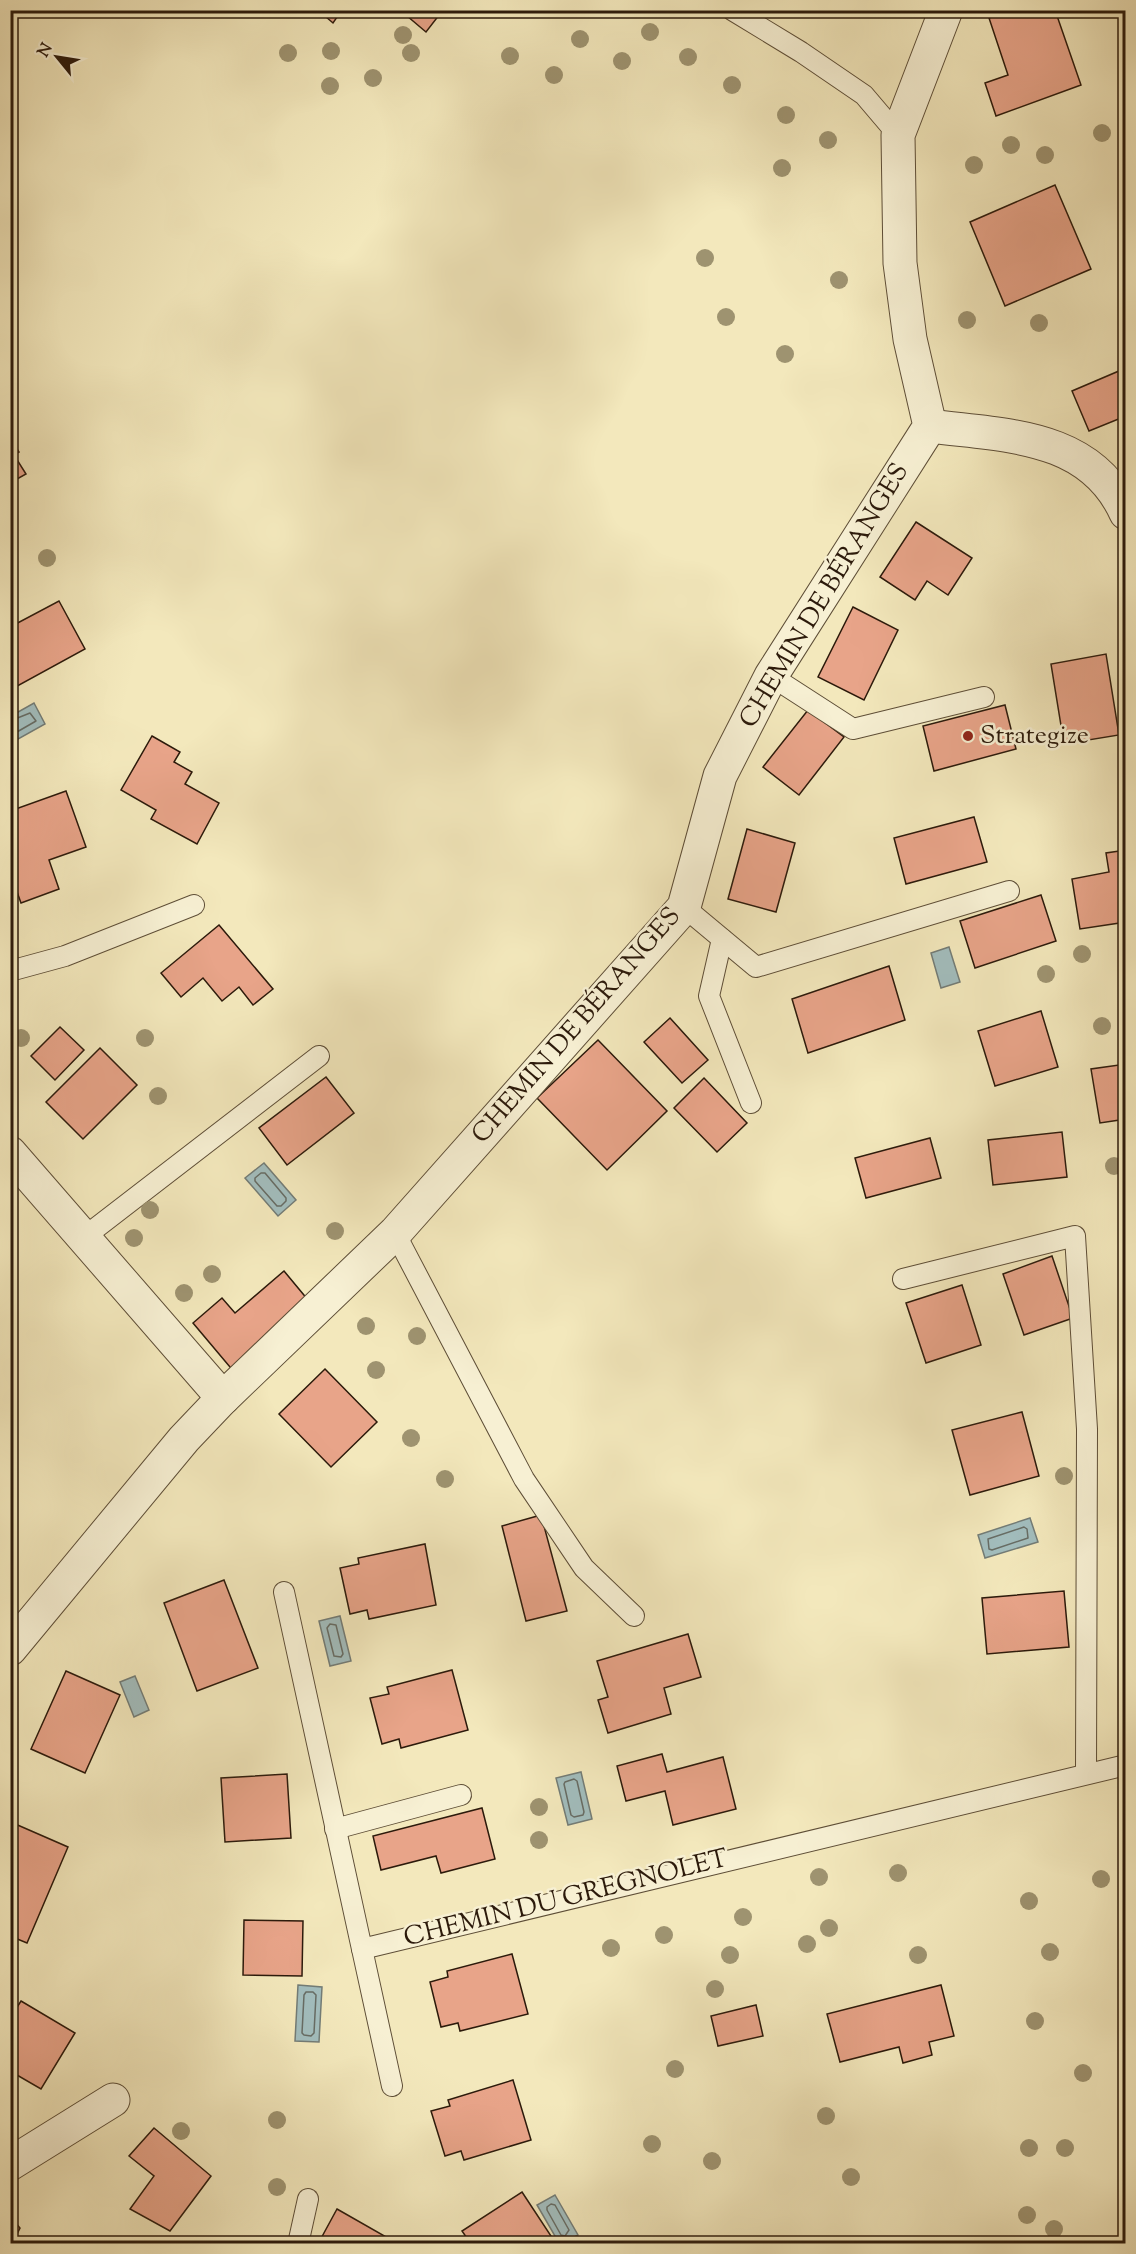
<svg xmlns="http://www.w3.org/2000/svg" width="1136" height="2254" font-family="'Sorts Mill Goudy',serif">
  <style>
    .water { fill: #a2bdbd; stroke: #737c76; stroke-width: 1.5 }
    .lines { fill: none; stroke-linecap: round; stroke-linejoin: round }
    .shore { stroke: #676c64; stroke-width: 1.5 }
    .building { fill: #e8a489; stroke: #2c1a0b; stroke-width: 1.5 }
    .lane-casing { stroke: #5e4e37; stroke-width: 22 }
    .street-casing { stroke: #5e4e37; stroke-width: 35 }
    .lane { stroke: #f7f0d3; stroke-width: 20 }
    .street { stroke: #f7f0d3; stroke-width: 33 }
    .tree { fill: #9e9370 }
    .poi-dot { fill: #8f2418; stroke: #f7f0d3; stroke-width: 2 }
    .labels { text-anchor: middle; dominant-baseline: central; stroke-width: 5; stroke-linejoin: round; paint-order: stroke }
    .street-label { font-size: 26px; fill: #2c1a0b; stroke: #f7f0d3 }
    .poi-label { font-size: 26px; fill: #2c1a0b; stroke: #f7f0d3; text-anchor: start }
  </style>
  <rect width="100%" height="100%" fill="#f3e8bc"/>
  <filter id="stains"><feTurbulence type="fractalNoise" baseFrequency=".00333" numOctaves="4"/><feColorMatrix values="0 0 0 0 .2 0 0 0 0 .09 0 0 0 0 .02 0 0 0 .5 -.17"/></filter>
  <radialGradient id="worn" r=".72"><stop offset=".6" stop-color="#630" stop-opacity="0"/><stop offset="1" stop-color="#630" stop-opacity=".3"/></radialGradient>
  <g class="water">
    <polygon points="34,703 45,724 11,743 11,716"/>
    <polygon points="949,947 960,982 941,988 931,953"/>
    <polygon points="264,1163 296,1200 278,1216 245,1178"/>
    <polygon points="1030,1518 1038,1542 985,1558 978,1535"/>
    <polygon points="340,1616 351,1661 330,1666 319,1621"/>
    <polygon points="135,1676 149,1710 134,1717 120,1682"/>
    <polygon points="581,1772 592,1819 568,1825 556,1778"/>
    <polygon points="298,1985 322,1987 319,2042 295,2041"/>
    <polygon points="555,2195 578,2235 563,2243 559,2243 537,2205"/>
  </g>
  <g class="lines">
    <g class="shore">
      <polyline points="10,721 30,713 36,721 10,736"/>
      <polygon points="261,1173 265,1173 286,1198 286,1201 281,1206 277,1206 255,1181 255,1178"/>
      <polygon points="1024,1527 1027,1529 1028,1538 992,1550 989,1549 988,1539"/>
      <polygon points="330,1624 336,1625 343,1654 341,1657 334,1656 327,1628"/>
      <polygon points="574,1779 577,1781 584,1812 583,1815 574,1817 571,1815 564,1784 565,1782"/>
      <polygon points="306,1992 313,1992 316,1995 314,2033 311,2036 304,2035 302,2033 304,1995"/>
      <polygon points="551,2204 555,2205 569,2230 565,2236 561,2235 547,2210 547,2207"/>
    </g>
  </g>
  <g class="building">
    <polygon points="318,10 342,10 333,23"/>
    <polygon points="400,10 443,10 426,32"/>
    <polygon points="1009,10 1055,10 1081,85 996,116 985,83 1008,75 989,18"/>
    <polygon points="1055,185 1091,269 1005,306 970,222"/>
    <polygon points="1126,368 1126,416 1089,431 1072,391"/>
    <polygon points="10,438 19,452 14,455 26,474 10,483"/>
    <polygon points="916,522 972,558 948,595 927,581 915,600 880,577"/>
    <polygon points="59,601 85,649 10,690 10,627"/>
    <polygon points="853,607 898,630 864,700 818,677"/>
    <polygon points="1106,654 1119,735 1064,744 1051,664"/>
    <polygon points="1005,705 1016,749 934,771 923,726"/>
    <polygon points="808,710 844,737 799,795 763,767"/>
    <polygon points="152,736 180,752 174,762 192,772 185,784 219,803 197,844 151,819 156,810 121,790"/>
    <polygon points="66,791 86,847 49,860 59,889 21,903 10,872 10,811"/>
    <polygon points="974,817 987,862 906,884 894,838"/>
    <polygon points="747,829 795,843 776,912 728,899"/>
    <polygon points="1126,850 1126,922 1080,929 1072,879 1109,872 1106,853"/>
    <polygon points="1041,895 1056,941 975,968 960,921"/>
    <polygon points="219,925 273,989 253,1005 239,987 222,1001 203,978 181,997 161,973"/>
    <polygon points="889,966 905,1020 808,1053 792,999"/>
    <polygon points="1041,1011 1058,1067 995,1086 978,1031"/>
    <polygon points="670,1018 708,1060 682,1083 644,1042"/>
    <polygon points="60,1027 84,1050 55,1080 31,1056"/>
    <polygon points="598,1040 667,1111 607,1170 537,1098"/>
    <polygon points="100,1048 137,1085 83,1139 46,1102"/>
    <polygon points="1126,1064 1126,1119 1100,1123 1091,1069"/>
    <polygon points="326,1077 354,1113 287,1165 259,1128"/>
    <polygon points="704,1078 747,1123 717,1152 674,1108"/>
    <polygon points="1062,1132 1067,1177 993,1185 988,1140"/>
    <polygon points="930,1138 941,1178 866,1198 855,1158"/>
    <polygon points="1052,1256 1073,1318 1024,1335 1003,1274"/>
    <polygon points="284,1271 313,1306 235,1373 193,1323 222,1298 235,1313"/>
    <polygon points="962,1285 981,1345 926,1363 906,1303"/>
    <polygon points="325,1369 377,1422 331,1467 279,1414"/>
    <polygon points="1022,1412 1039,1476 970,1495 952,1430"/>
    <polygon points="541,1515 567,1611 526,1621 502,1526"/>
    <polygon points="425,1544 436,1605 369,1619 367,1610 350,1614 340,1568 359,1564 358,1558"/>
    <polygon points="224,1580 258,1668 197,1691 164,1603"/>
    <polygon points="1064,1591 1069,1647 987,1654 982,1598"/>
    <polygon points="688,1634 701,1677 664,1688 671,1714 608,1733 598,1700 608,1697 597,1661"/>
    <polygon points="452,1670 468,1730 401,1748 399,1739 382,1744 370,1698 389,1694 387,1687"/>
    <polygon points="66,1671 120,1695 85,1773 31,1749"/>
    <polygon points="662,1754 667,1772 723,1757 736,1809 673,1825 665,1791 626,1801 617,1766"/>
    <polygon points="287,1774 291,1838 225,1842 221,1778"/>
    <polygon points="482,1808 495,1859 441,1873 436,1856 381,1870 373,1836"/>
    <polygon points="13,1823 68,1847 27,1943 10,1936 10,1830"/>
    <polygon points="244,1920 303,1921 302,1976 243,1975"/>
    <polygon points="512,1954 528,2014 460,2031 458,2023 441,2027 430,1982 448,1977 447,1971"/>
    <polygon points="941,1985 954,2036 929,2042 932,2055 903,2063 899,2047 840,2062 827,2014"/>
    <polygon points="21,2001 75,2033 41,2089 10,2071 10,2018"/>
    <polygon points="756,2005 763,2036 718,2046 711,2016"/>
    <polygon points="513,2080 531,2140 464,2160 461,2151 445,2156 431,2111 450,2106 448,2100"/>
    <polygon points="154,2128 211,2176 170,2231 130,2209 154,2176 129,2156"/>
    <polygon points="522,2192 551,2236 539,2244 471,2244 462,2231"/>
    <polygon points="337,2209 388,2238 385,2244 318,2244"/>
    <polygon points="10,2216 20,2228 12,2244 10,2244"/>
  </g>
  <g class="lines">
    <g class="lane-casing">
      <g id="lane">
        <polyline points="732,10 801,52 864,95 898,135"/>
        <polyline points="771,676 853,729 984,697"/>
        <polyline points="684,907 756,967 1009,891"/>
        <polyline points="722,939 709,996 751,1103"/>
        <polyline points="10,971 65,956 194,905"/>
        <polyline points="395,1233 524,1479 584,1568 634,1616"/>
        <polyline points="83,1238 319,1056"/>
        <polyline points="903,1279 1075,1236 1087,1429 1086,1773"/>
        <polyline points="284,1592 362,1949 1126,1765"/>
        <polyline points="335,1829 461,1795"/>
        <polyline points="362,1949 392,2086"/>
        <polyline points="298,2244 308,2199"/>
      </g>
    </g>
    <g class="street-casing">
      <g id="street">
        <path d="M930 426C1003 436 1090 433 1126 513"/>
        <polyline points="10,1153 223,1398"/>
        <polyline points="10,1649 184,1439 223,1398 395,1233 684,907 720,776 771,676 930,426 910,339 900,263 898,135 946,10"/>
        <polyline points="10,2164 113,2100"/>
      </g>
    </g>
    <use href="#lane" class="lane"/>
    <use href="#street" class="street"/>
  </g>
  <g class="tree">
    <circle cx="650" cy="32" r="9"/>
    <circle cx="403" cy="35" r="9"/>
    <circle cx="580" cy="39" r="9"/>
    <circle cx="331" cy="51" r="9"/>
    <circle cx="288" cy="53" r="9"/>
    <circle cx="411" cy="53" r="9"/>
    <circle cx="510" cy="56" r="9"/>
    <circle cx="688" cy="57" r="9"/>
    <circle cx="622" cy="61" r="9"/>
    <circle cx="554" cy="75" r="9"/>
    <circle cx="373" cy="78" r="9"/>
    <circle cx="732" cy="85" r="9"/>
    <circle cx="330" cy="86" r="9"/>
    <circle cx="786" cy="115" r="9"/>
    <circle cx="1102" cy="133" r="9"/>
    <circle cx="828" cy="140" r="9"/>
    <circle cx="1011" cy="145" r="9"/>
    <circle cx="1045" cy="155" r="9"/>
    <circle cx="974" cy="165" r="9"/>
    <circle cx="782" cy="168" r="9"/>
    <circle cx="705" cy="258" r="9"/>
    <circle cx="839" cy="280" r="9"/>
    <circle cx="726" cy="317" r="9"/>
    <circle cx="967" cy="320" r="9"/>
    <circle cx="1039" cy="323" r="9"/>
    <circle cx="785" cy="354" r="9"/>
    <circle cx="47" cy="558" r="9"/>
    <circle cx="1082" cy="954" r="9"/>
    <circle cx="1046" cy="974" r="9"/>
    <circle cx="1102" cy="1026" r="9"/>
    <circle cx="21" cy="1038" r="9"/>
    <circle cx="145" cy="1038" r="9"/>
    <circle cx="158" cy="1096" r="9"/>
    <circle cx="1114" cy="1166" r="9"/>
    <circle cx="150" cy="1210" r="9"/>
    <circle cx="335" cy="1231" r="9"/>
    <circle cx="134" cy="1238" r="9"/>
    <circle cx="212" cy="1274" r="9"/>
    <circle cx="184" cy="1293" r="9"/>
    <circle cx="366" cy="1326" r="9"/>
    <circle cx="417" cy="1336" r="9"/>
    <circle cx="376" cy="1370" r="9"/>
    <circle cx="411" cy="1438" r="9"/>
    <circle cx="1064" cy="1476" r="9"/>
    <circle cx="445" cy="1479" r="9"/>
    <circle cx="539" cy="1807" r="9"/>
    <circle cx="539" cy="1840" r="9"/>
    <circle cx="898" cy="1873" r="9"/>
    <circle cx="819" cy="1877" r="9"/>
    <circle cx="1101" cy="1879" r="9"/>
    <circle cx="1029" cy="1901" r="9"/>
    <circle cx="743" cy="1917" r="9"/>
    <circle cx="829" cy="1928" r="9"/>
    <circle cx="664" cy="1935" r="9"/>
    <circle cx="807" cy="1944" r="9"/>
    <circle cx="611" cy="1948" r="9"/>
    <circle cx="1050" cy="1952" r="9"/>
    <circle cx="730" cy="1955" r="9"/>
    <circle cx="918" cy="1955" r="9"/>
    <circle cx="715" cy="1989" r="9"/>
    <circle cx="1035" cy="2021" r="9"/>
    <circle cx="675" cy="2069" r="9"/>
    <circle cx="1083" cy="2073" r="9"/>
    <circle cx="826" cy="2116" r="9"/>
    <circle cx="277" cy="2120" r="9"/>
    <circle cx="181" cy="2131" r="9"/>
    <circle cx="652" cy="2144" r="9"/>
    <circle cx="1029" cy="2148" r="9"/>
    <circle cx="1065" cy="2148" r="9"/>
    <circle cx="712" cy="2161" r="9"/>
    <circle cx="851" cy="2177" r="9"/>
    <circle cx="277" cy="2187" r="9"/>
    <circle cx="1027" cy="2215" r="9"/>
    <circle cx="1054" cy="2229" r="9"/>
  </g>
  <circle class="poi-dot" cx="968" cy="736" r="6"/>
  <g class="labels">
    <g class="street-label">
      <text transform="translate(825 596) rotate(-59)">CHEMIN DE BÉRANGES</text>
      <text transform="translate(577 1026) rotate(-49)">CHEMIN DE BÉRANGES</text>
      <text transform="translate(566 1899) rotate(-14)">CHEMIN DU GREGNOLET</text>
    </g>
    <g class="poi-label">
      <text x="980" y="736">Strategize</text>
    </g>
  </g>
  <rect width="1136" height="2254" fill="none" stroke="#f3e8bc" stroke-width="36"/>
  <rect x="12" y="12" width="1112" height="2230" fill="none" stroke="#2c1a0b" stroke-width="3"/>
  <rect x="18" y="18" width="1100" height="2218" fill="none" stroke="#2c1a0b" stroke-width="1.5"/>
  <g transform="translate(57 57) rotate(300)" stroke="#f7f0d3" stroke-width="4.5" paint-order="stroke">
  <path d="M0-4.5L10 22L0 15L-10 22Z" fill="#2c1a0b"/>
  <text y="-9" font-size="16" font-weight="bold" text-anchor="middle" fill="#2c1a0b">N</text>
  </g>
  <rect width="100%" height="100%" filter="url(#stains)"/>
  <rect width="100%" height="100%" fill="url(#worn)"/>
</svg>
